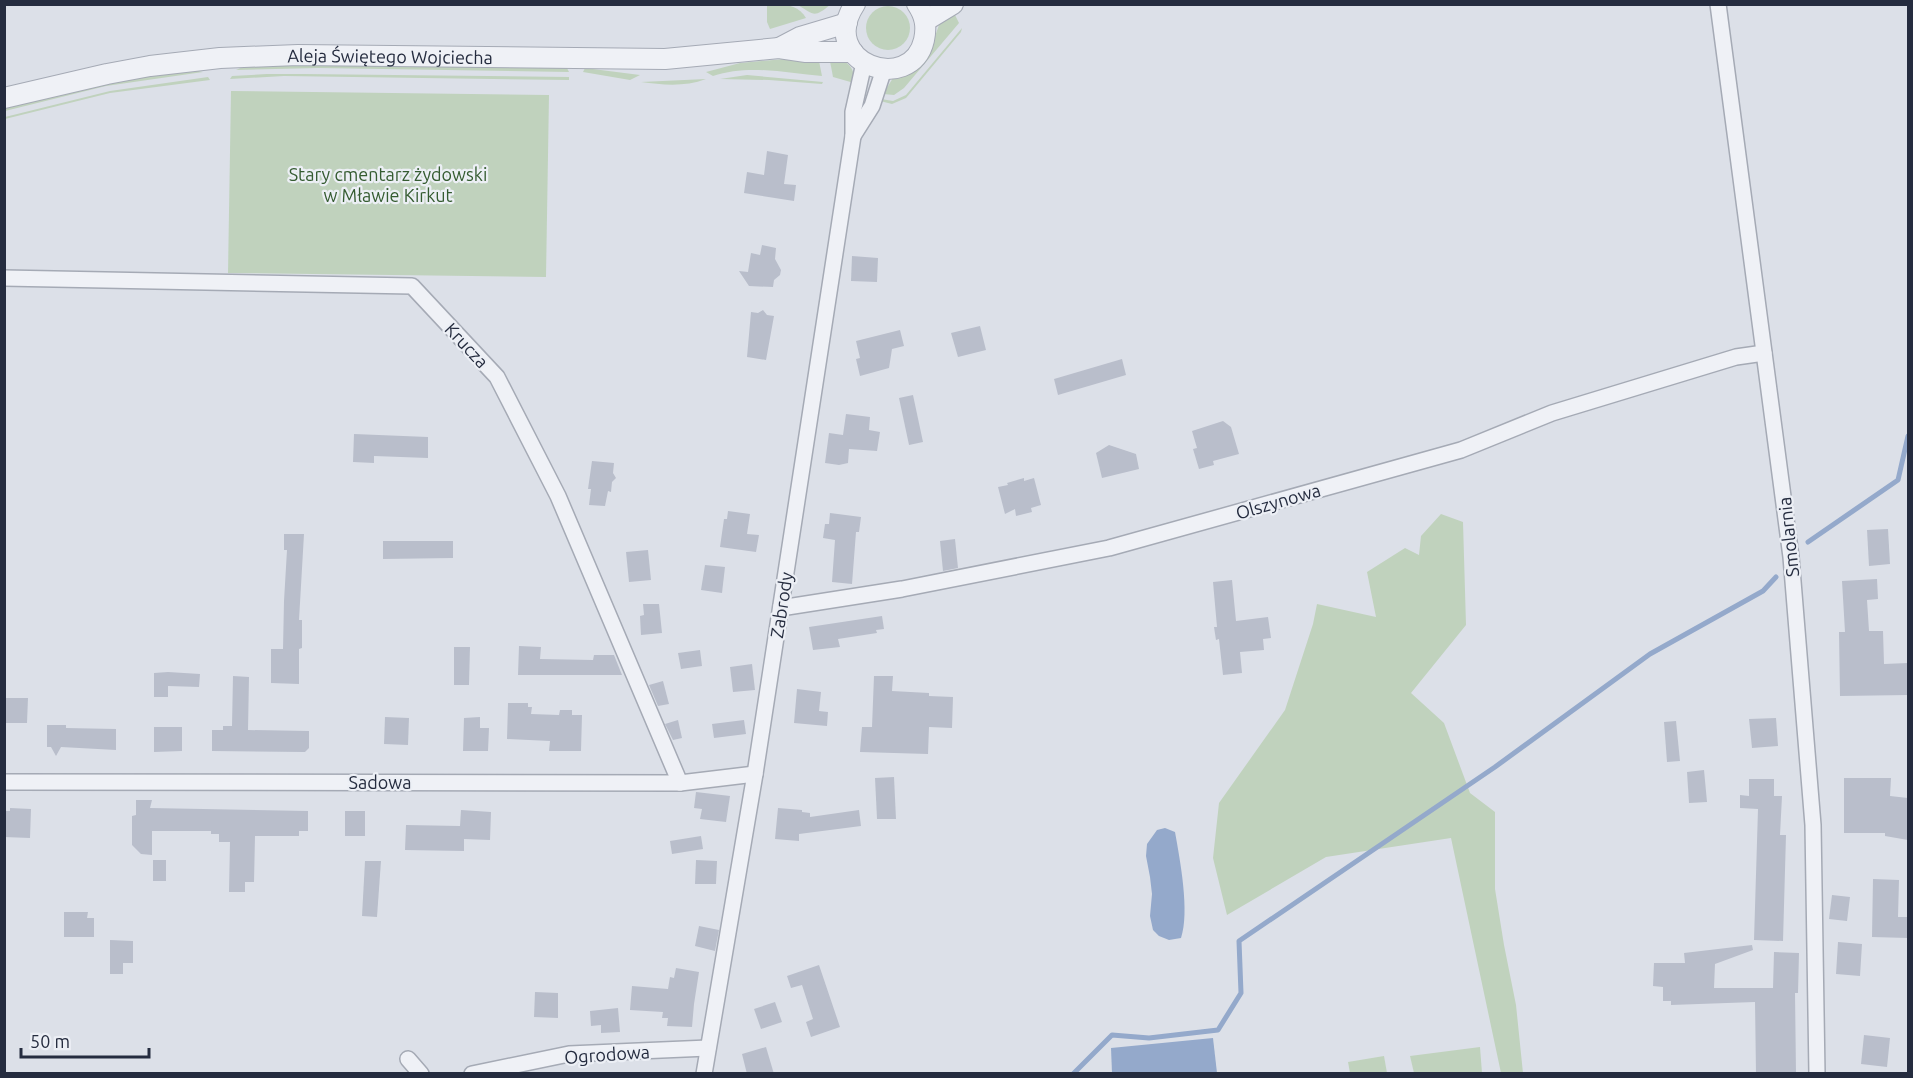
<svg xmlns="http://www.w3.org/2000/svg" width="1913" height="1078" font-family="Ubuntu,sans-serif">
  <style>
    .green { fill: #c0d2bd }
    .water { fill: #94a9cb }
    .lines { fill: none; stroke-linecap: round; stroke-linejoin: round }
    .stream { stroke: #94a9cb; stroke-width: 5 }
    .building { fill: #b9becb }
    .minor-casing { stroke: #a5aab5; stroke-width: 18 }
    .tertiary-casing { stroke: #a5aab5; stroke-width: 22 }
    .minor { stroke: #eff1f6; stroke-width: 15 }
    .tertiary { stroke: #eff1f6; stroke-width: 20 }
    .labels { text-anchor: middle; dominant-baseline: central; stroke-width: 4.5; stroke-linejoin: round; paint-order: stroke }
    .street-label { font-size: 18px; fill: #252c3f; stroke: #eceff5 }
    .park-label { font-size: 18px; fill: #355c31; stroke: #eceff5 }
  </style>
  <rect width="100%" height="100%" fill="#dce0e8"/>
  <g class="green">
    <path d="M767 5C782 4 798 4 806 18L770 29 767 22Z"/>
    <path d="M798 5H830C814 18 814 15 798 5Z"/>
    <circle cx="888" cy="28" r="22"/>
    <polygon points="954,13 959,23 904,88 894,95 883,94 893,78 933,42 939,25"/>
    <polygon points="962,28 961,32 906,98 892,104 880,101 881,99 893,101 906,95"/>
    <path d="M818 56 822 76C786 73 748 64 713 76L706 72 740 63Z"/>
    <path d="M829 56C845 60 855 64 854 83L833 77Z"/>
    <polygon points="310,65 567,68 569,72 318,68 236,70 245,66"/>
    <polygon points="585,68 640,75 630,80 583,72"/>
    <path d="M194 70 203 72 106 86 5 111V107C67 91 130 77 194 70Z"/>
    <polygon points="267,74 303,74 569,77 569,80 284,76 230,79 232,76"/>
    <polygon points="747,75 823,82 822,84 769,80 720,79"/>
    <polygon points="208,77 210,80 110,93 5,119 5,117 110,91"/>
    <path d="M706 79C685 87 663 85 641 82Z"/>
    <polygon points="231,91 549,95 546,277 228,273"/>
    <polygon points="1441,514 1463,522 1466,625 1411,693 1444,723 1470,793 1495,812 1495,889 1504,945 1516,1005 1523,1073 1501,1073 1451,838 1326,857 1227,915 1213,858 1219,803 1285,710 1313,624 1317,604 1376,617 1367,572 1405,548 1419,555 1421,536"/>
    <polygon points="1480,1047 1482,1073 1414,1073 1410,1056"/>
    <polygon points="1384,1056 1387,1073 1350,1073 1348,1062"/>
  </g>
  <g class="water">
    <path d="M1165 828 1175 832C1180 860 1190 912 1181 938L1169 940 1159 936 1153 930 1150 916 1152 894 1150 877 1146 856 1147 844 1157 830Z"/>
    <polygon points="1213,1038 1217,1073 1112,1073 1111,1048"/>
  </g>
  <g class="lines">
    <g class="stream">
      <polyline points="1808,542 1898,480 1908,436"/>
      <polyline points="1073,1074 1112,1035 1149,1038 1218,1030 1241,993 1239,941 1495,767 1650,654 1763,591 1776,577"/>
    </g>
  </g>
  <g class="building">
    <polygon points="767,151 788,155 784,184 796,185 794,201 744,193 747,172 764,175"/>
    <polygon points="762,245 776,248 775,259 781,270 780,275 774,280 773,287 749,286 739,271 748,272 751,253 760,255"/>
    <polygon points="852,256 878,258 877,282 851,281"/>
    <polygon points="763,310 767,315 774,316 766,360 747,357 751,312 758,313"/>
    <polygon points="980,326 986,350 958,357 951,333"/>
    <polygon points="900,330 904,346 892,349 889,368 860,376 856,359 860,358 856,341"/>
    <polygon points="1122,359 1126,375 1058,395 1054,379"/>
    <polygon points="913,395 923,442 909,445 899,398"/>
    <polygon points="846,414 870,417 869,430 880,432 877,451 849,449 848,463 839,465 825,463 829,433 843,435"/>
    <polygon points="1223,421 1231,427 1239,454 1213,461 1214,465 1199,469 1193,449 1197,448 1192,431"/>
    <polygon points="354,434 428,437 428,458 374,456 374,463 353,462"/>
    <polygon points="1109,445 1136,454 1139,469 1102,478 1096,453"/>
    <polygon points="592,461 614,463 613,473 616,478 612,482 611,492 608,491 605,506 589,505 591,489 588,489"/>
    <polygon points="1024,478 1024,481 1034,478 1041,505 1031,508 1032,512 1016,516 1015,509 1005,514 998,487 1008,485 1007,483"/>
    <polygon points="728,511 750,514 747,534 759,535 756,552 720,547 724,519 727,519"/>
    <polygon points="830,513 861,517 859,532 856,532 852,584 832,582 835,540 823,538 825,524 829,524"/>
    <polygon points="1888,529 1890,564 1869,566 1867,530"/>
    <polygon points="284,534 304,534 299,620 302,620 302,648 299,649 299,684 271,683 271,649 283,649 284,601 287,550 284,550"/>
    <polygon points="955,539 958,568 943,571 940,541"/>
    <polygon points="383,541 453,541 453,558 383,559"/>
    <polygon points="648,550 651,580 629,582 626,552"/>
    <polygon points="705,565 725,567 722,593 701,590"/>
    <polygon points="1877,579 1878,599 1867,600 1869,631 1883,631 1884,664 1908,663 1908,695 1840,696 1839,632 1845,632 1842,581"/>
    <polygon points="1232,580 1236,621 1268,617 1271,638 1263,639 1264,650 1240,652 1242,673 1223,675 1219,639 1216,640 1214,627 1217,627 1213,582"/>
    <polygon points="643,604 659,604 662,633 641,635 640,616 644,615"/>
    <polygon points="882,616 884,629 876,630 877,633 838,639 840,647 813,650 809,627"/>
    <polygon points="519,646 541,647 540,659 593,660 594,655 614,655 622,675 518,675"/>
    <polygon points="454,647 470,647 469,685 454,685"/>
    <polygon points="700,650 702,666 681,669 678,653"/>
    <polygon points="752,664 755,690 733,692 730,667"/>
    <polygon points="168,672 200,674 199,687 168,686 168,697 154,697 154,673"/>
    <polygon points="233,676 249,677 248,730 309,731 309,748 305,752 212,751 212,730 223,730 223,726 232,726"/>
    <polygon points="874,676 893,676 892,691 929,693 929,696 953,697 952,728 929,727 928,754 860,752 862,727 872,727"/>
    <polygon points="663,681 669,704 658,706 649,685"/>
    <polygon points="797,689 821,692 819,711 828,712 827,726 794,723"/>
    <polygon points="5,698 28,698 27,723 5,723"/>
    <polygon points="508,703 528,703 528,707 532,707 531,714 559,715 560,710 572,710 572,715 582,715 581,751 549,751 550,741 507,739"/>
    <polygon points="385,717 409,718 408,745 384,744"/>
    <polygon points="480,717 480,728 489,728 488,751 463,751 464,718"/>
    <polygon points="1776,718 1778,746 1752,748 1749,719"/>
    <polygon points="678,720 682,738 673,740 665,724"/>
    <polygon points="744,720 746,734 714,738 712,724"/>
    <polygon points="1676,721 1680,761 1667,762 1664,722"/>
    <polygon points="47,725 66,725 66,728 116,729 116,750 61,747 56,756 51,747 47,747"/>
    <polygon points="154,727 182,727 182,751 154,752"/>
    <polygon points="1704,770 1707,802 1689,803 1687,772"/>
    <polygon points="894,777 896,819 877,819 875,778"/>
    <polygon points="1844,778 1891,778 1890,796 1908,798 1908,840 1885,836 1885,833 1844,833"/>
    <polygon points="1749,779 1774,779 1774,796 1782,796 1780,835 1786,835 1783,941 1754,940 1758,809 1740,808 1740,795 1749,796"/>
    <polygon points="696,792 730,796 726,822 700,819 702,809 694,808"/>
    <polygon points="136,800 152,800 150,808 308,811 308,831 299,831 299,836 255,836 254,882 245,882 245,892 229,892 230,842 219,842 219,834 211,834 211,831 152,831 152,855 141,854 132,845 132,816 136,815"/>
    <polygon points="10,808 31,809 30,838 4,837 4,811 10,811"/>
    <polygon points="778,808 802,810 802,812 810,813 810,817 859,810 861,826 799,834 799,841 775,839"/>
    <polygon points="461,810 491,812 490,840 464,839 464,851 405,850 406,825 460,826"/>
    <rect x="345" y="811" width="20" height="25"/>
    <polygon points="701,836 703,849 672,854 670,841"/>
    <rect x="153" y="860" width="13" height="21"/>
    <polygon points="696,860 717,861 716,884 695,884"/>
    <polygon points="365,861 381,861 377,917 362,916"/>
    <polygon points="1873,879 1899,880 1898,917 1908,917 1908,938 1872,937"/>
    <polygon points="1832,895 1850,897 1847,921 1829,919"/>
    <polygon points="64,912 88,912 87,918 94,918 94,937 64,937"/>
    <polygon points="699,926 719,930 715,951 695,946"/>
    <polygon points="110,940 133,941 133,963 123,963 123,974 110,974"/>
    <polygon points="1838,942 1862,944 1860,976 1836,974"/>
    <polygon points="1752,945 1753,950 1715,964 1714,988 1773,988 1774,952 1799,953 1798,993 1795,993 1796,1073 1756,1073 1755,1002 1671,1005 1671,1001 1663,1001 1663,987 1653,986 1654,963 1685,963 1684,953"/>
    <polygon points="819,965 840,1027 811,1037 806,1022 813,1019 802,985 791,988 787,976"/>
    <polygon points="676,968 699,972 694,1004 692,1027 667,1026 668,1018 662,1018 663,1012 630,1010 632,986 668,989 670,977 674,978"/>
    <polygon points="535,992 558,993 558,1018 534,1017"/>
    <polygon points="775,1002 782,1022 761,1029 754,1009"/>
    <polygon points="618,1008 620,1032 601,1033 601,1025 591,1026 590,1011"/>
    <polygon points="1864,1035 1890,1038 1887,1067 1861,1064"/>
    <polygon points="766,1047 774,1074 747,1074 742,1054"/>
  </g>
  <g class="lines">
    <g class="minor-casing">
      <g id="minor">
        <polyline points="1718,4 1791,557 1813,825 1817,1074"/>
        <polyline points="853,136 872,106 884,69"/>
        <polyline points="4,278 412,286 497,377 558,496 680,783"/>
        <polyline points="781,606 787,607 902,589 1109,548 1461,450 1552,413 1736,357 1764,353"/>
        <polyline points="4,782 680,783 755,774"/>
        <polyline points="408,1059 421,1074"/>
        <polyline points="472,1074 569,1054 708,1048"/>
        <polyline points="704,1074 755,774 853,136 853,112 864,63"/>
      </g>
    </g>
    <g class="tertiary-casing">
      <g id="tertiary">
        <path d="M855 4C816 63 911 96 924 40 927 26 925 16 917 4"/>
        <polyline points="925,21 953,4"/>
        <polyline points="779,48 800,37 847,23"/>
        <path id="s1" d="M4 98 107 74 150 66 220 58 298 55 665 59 779 48 806 52H853"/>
      </g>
    </g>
    <use href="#minor" class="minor"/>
    <use href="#tertiary" class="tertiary"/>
  </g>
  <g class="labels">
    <g class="street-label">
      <text stroke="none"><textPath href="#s1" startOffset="390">Aleja Świętego Wojciecha</textPath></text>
      <text transform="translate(467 345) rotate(47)">Krucza</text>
      <text transform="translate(1278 501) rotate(-16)">Olszynowa</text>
      <text transform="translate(1788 537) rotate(-96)">Smolarnia</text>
      <text transform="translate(781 605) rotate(-81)">Zabrody</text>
      <text x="380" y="782">Sadowa</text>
      <text transform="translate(607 1054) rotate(-4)">Ogrodowa</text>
    </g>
    <g class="park-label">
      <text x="388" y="174">Stary cmentarz żydowski<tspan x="388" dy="21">w Mławie Kirkut</tspan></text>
    </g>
  </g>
  <rect width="1913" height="1078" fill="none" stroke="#252c3f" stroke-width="12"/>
  <path d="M21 1048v9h128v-9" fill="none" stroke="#252c3f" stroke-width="3"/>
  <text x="30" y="1048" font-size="18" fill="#252c3f" stroke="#eceff5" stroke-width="4.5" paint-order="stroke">50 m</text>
</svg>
